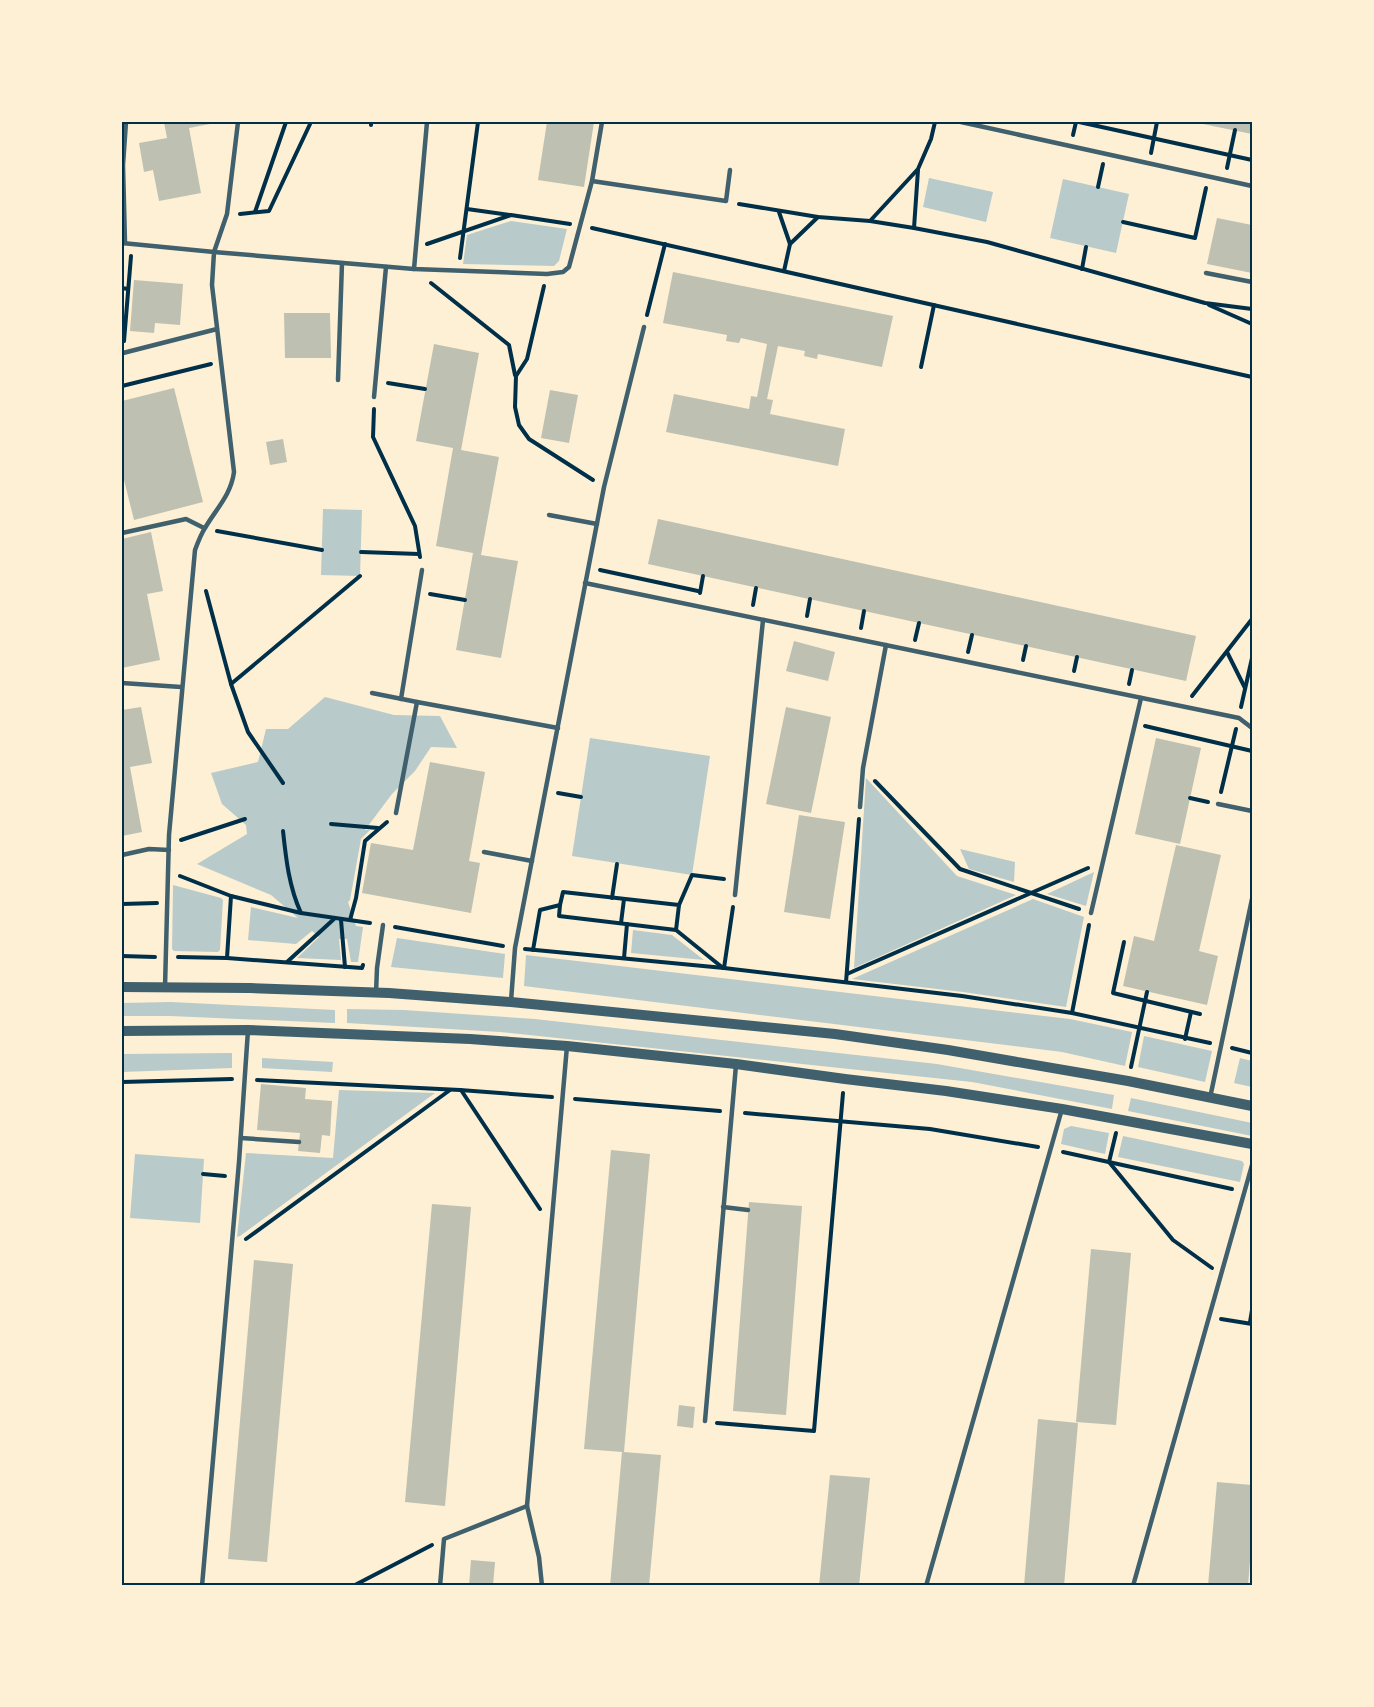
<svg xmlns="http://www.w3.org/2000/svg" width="1374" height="1707" font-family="Overpass,sans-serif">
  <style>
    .green { fill: #b9caca }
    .building { fill: #bec0b2 }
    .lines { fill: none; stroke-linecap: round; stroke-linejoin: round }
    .path { stroke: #003049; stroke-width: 4 }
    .service { stroke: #3f606c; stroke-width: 4.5 }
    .tertiary { stroke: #3f606c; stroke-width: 10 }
    .neatline { fill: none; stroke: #003049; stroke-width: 2 }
  </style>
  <rect width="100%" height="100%" fill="#fdf0d5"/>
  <g class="green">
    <polygon points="929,178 993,192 986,222 923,207"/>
    <polygon points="1063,179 1129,194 1116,253 1050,238"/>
    <polygon points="511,221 567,229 559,261 554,266 463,264 467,235"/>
    <polygon points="323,509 362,510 360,576 321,575"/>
    <polygon points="325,697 394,715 440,716 457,748 431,747 415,771 392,794 365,830 370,830 361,839 350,900 348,902 356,926 363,927 358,962 351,962 347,939 339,939 341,960 297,958 319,937 312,931 296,944 248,940 251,907 298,918 271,895 197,864 247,834 246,825 222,804 211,773 258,762 266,729 288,729"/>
    <polygon points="590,738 710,756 692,875 572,856"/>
    <polygon points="866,778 957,876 1016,895 854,968"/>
    <polygon points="960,849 1015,862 1014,882 969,869"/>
    <polygon points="1094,872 1086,906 1047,894"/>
    <polygon points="173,885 221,898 223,900 220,950 218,952 174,951 172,949"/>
    <polygon points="1033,899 1084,917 1066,1007 963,992 852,979"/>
    <polygon points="633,930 672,935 704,960 631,953"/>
    <polygon points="397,938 505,954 503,978 391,967"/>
    <polygon points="526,955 1070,1019 1132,1032 1125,1066 1062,1052 524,986"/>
    <polygon points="171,1002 335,1010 335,1023 170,1016 122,1016 122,1003"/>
    <polygon points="347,1009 404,1010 535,1019 937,1064 1114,1095 1112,1109 972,1082 500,1032 347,1023"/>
    <polygon points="1144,1036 1212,1051 1205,1082 1138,1067"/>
    <polygon points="232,1053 232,1068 122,1072 122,1054"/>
    <polygon points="262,1058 333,1062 332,1072 262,1068"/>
    <polygon points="1240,1058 1252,1061 1252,1087 1234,1083"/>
    <polygon points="339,1090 435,1093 240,1236 237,1237 246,1153 333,1158"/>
    <polygon points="1131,1098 1252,1123 1252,1136 1128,1111"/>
    <polygon points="1071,1126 1109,1133 1105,1154 1061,1144 1064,1129"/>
    <polygon points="1123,1136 1242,1161 1244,1164 1240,1182 1118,1157"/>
    <polygon points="135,1154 204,1159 200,1223 130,1218"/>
  </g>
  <g class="building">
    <polygon points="164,122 210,122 210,124 189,128 201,193 159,201 153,170 144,172 139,143 167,138"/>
    <polygon points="547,122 594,122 584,187 538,180"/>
    <polygon points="1198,122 1252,122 1252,134 1198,123"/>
    <polygon points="1217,218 1252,225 1252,273 1207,264"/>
    <polygon points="673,272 893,316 882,367 818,354 817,359 804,356 805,351 778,346 767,399 773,400 770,414 845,429 838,466 666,432 674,394 749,409 751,396 757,397 767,344 741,338 739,343 726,341 727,335 663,323"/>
    <polygon points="134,280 183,284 180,325 155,323 154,333 130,331"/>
    <polygon points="284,313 330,313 331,358 285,358"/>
    <polygon points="434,344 479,353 461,450 499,457 481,555 518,561 501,658 456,650 473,553 436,546 453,448 416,441"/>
    <polygon points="174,388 203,502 134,520 122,472 122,401"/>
    <polygon points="550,390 578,395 569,443 541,438"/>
    <polygon points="283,439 287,462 270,465 266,442"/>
    <polygon points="658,519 1196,636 1186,681 648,564"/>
    <polygon points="151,532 163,591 147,594 160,660 122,668 122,539"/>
    <polygon points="794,641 835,652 828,681 786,671"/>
    <polygon points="141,707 152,763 130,767 142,832 122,836 122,710"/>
    <polygon points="786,707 831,717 811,813 766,804"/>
    <polygon points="1156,738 1201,748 1180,844 1135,834"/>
    <polygon points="430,762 485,772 469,861 480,863 471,913 362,893 371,843 413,850"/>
    <polygon points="799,815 845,822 830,919 784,912"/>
    <polygon points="1176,845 1221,855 1199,951 1218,956 1207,1005 1123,986 1134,936 1154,941"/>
    <polygon points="261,1084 306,1088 305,1099 332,1101 330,1136 322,1135 320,1153 298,1151 300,1133 257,1130"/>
    <polygon points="611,1150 650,1154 624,1452 661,1455 649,1586 610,1586 622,1452 584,1449"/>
    <polygon points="749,1202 802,1206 786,1415 733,1411"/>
    <polygon points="432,1204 471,1207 445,1506 405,1502"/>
    <polygon points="1091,1249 1131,1253 1116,1425 1076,1422"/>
    <polygon points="254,1260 293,1264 267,1562 228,1559"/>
    <polygon points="679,1405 695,1407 693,1428 677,1426"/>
    <polygon points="1038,1419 1078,1423 1064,1586 1024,1586"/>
    <polygon points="830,1475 870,1478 859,1586 819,1586"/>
    <polygon points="1217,1482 1252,1485 1252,1536 1248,1586 1208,1586"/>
    <polygon points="471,1560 495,1562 493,1586 469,1586"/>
  </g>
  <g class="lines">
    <g class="path">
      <polyline points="1079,122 1252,160"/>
      <polyline points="371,125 371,122"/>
      <polyline points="1073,135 1076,122"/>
      <polyline points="1151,153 1157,122"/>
      <polyline points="1227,168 1235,130"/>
      <polyline points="1098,187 1103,164"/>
      <polyline points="739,204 818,217 870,221 918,169 931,139 935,122"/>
      <polyline points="467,209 510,215"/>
      <polyline points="255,212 286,122"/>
      <polyline points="779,212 790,244"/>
      <polyline points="240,214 269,211 311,122"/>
      <polyline points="870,221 914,228 987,242 1205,303 1252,309"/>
      <polyline points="1123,222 1195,238 1206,188"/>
      <polyline points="592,228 1252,377"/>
      <polyline points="914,228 918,170"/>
      <polyline points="427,244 511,215 570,224"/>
      <polyline points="460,258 478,122"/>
      <polyline points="1082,269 1086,247"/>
      <polyline points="784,271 790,244 818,217"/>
      <polyline points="431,283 509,345 515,375"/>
      <polyline points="544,286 527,359 516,376 515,407 519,425 529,439 593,480"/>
      <polyline points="122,288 128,289"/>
      <polyline points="1209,305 1252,324"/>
      <polyline points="647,315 665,244"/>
      <polyline points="124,341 131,256"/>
      <polyline points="921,367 934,305"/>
      <polyline points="388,383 425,389"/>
      <polyline points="122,386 211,364"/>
      <polyline points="374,409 373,437 415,526 420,557"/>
      <polyline points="217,531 322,550"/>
      <polyline points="361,552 419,554"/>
      <polyline points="600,570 698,591"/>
      <polyline points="206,591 231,684 248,732 283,783"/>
      <polyline points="700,593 703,576"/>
      <polyline points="430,594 465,600"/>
      <polyline points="753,605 756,588"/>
      <polyline points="807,616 810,599"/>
      <polyline points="861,628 864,611"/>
      <polyline points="915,640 919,623"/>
      <polyline points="968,652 972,635"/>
      <polyline points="1227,652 1245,688"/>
      <polyline points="1023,660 1026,646"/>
      <polyline points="1074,671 1077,657"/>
      <polyline points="231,684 360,576"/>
      <polyline points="1129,684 1132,670"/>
      <polyline points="1192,696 1252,619"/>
      <polyline points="1241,707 1252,658"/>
      <polyline points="1145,726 1252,751"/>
      <polyline points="875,781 960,869 1079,909"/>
      <polyline points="1221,792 1236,729"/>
      <polyline points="558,793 581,797"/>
      <polyline points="1190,798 1208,802"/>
      <polyline points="331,824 378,828"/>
      <path d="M283 831C286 859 289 887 301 913"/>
      <polyline points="181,840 245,819"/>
      <polyline points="180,876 231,896 301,913 370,923"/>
      <polyline points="612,898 617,864"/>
      <polyline points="122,904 157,903"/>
      <polyline points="560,905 559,916 676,930"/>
      <polyline points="679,905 692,875 724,879"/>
      <polyline points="341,920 345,967"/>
      <polyline points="350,920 356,898 365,841 387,822"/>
      <polyline points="621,923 624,899"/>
      <polyline points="395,927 503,946"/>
      <polyline points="1124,942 1113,993 1200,1014"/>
      <polyline points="525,949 724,968 962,996 1072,1013 1210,1043"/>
      <polyline points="533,950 540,910 560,905 563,892 679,905 676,930 723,968"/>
      <polyline points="122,956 155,957"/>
      <polyline points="178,957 227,958 362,968 363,965"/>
      <polyline points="227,958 231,896"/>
      <polyline points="624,958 627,924"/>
      <polyline points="287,962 334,919"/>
      <polyline points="724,968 733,907"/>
      <polyline points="847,974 1088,868"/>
      <polyline points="846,982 859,819"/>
      <polyline points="1072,1013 1089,925"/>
      <polyline points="1185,1039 1191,1012"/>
      <polyline points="1232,1048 1252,1053"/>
      <polyline points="1131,1067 1147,992"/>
      <polyline points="257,1080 460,1090 552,1097"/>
      <polyline points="122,1082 232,1079"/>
      <polyline points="461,1090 540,1209"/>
      <polyline points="575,1099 720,1111"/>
      <polyline points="745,1113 930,1129 1038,1147"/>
      <polyline points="1116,1133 1109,1162 1173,1240 1212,1268"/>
      <polyline points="1063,1152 1232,1189"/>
      <polyline points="203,1174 225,1176"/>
      <polyline points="246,1239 450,1090"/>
      <polyline points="1221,1319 1252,1324"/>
      <polyline points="1250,1322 1252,1310"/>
      <polyline points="717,1423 814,1431 843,1093"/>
      <polyline points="353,1586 432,1545"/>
    </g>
    <g class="service">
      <polyline points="238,122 227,214 214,252 414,269 547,274 563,272 569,267 592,181 602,122"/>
      <polyline points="961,122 1252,186"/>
      <polyline points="592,181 726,201 730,170"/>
      <path d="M122 243 214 252 212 285 234 472C231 495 216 509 205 528 201 534 198 542 195 550L169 835 165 987"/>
      <polyline points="125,243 123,165 126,122"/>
      <polyline points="414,269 427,122"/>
      <polyline points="1206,273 1252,282"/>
      <polyline points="123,353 217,329"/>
      <polyline points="338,380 342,263"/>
      <polyline points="374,397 386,267"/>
      <polyline points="549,515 597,524"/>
      <polyline points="122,533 186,519 204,528"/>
      <polyline points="585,583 1239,718 1252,728"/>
      <polyline points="122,683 181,687"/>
      <polyline points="372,693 417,702"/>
      <polyline points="401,699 422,570"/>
      <polyline points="1218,804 1252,811"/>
      <polyline points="860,807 863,768 886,645"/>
      <polyline points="396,813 417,702 558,728"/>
      <polyline points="484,852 532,861"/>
      <polyline points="122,855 149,849 169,850"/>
      <polyline points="735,895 763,620"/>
      <polyline points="1091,913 1141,698"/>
      <polyline points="376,993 377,968 383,925"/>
      <polyline points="511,1001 515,948 604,487 644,327"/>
      <polyline points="1210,1098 1252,899"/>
      <polyline points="241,1138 299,1142"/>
      <polyline points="723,1207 748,1210"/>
      <polyline points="705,1421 736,1065"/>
      <polyline points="202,1586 239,1162 248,1030"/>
      <polyline points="440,1586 444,1539 527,1506"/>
      <polyline points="542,1586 539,1557 527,1506 567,1046"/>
      <polyline points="926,1586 1062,1109"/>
      <polyline points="1133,1586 1252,1165"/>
    </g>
    <g class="tertiary">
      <polyline points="122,987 250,988 389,993 511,1002 835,1034 948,1050 1128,1081 1252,1106"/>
      <polyline points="122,1031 248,1030 470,1039 567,1046 736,1064 845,1079 946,1091 1062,1109 1252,1144"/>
    </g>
  </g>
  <rect width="1374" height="1707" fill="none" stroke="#fdf0d5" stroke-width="246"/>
  <rect x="123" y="123" width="1128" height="1461" class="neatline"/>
</svg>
